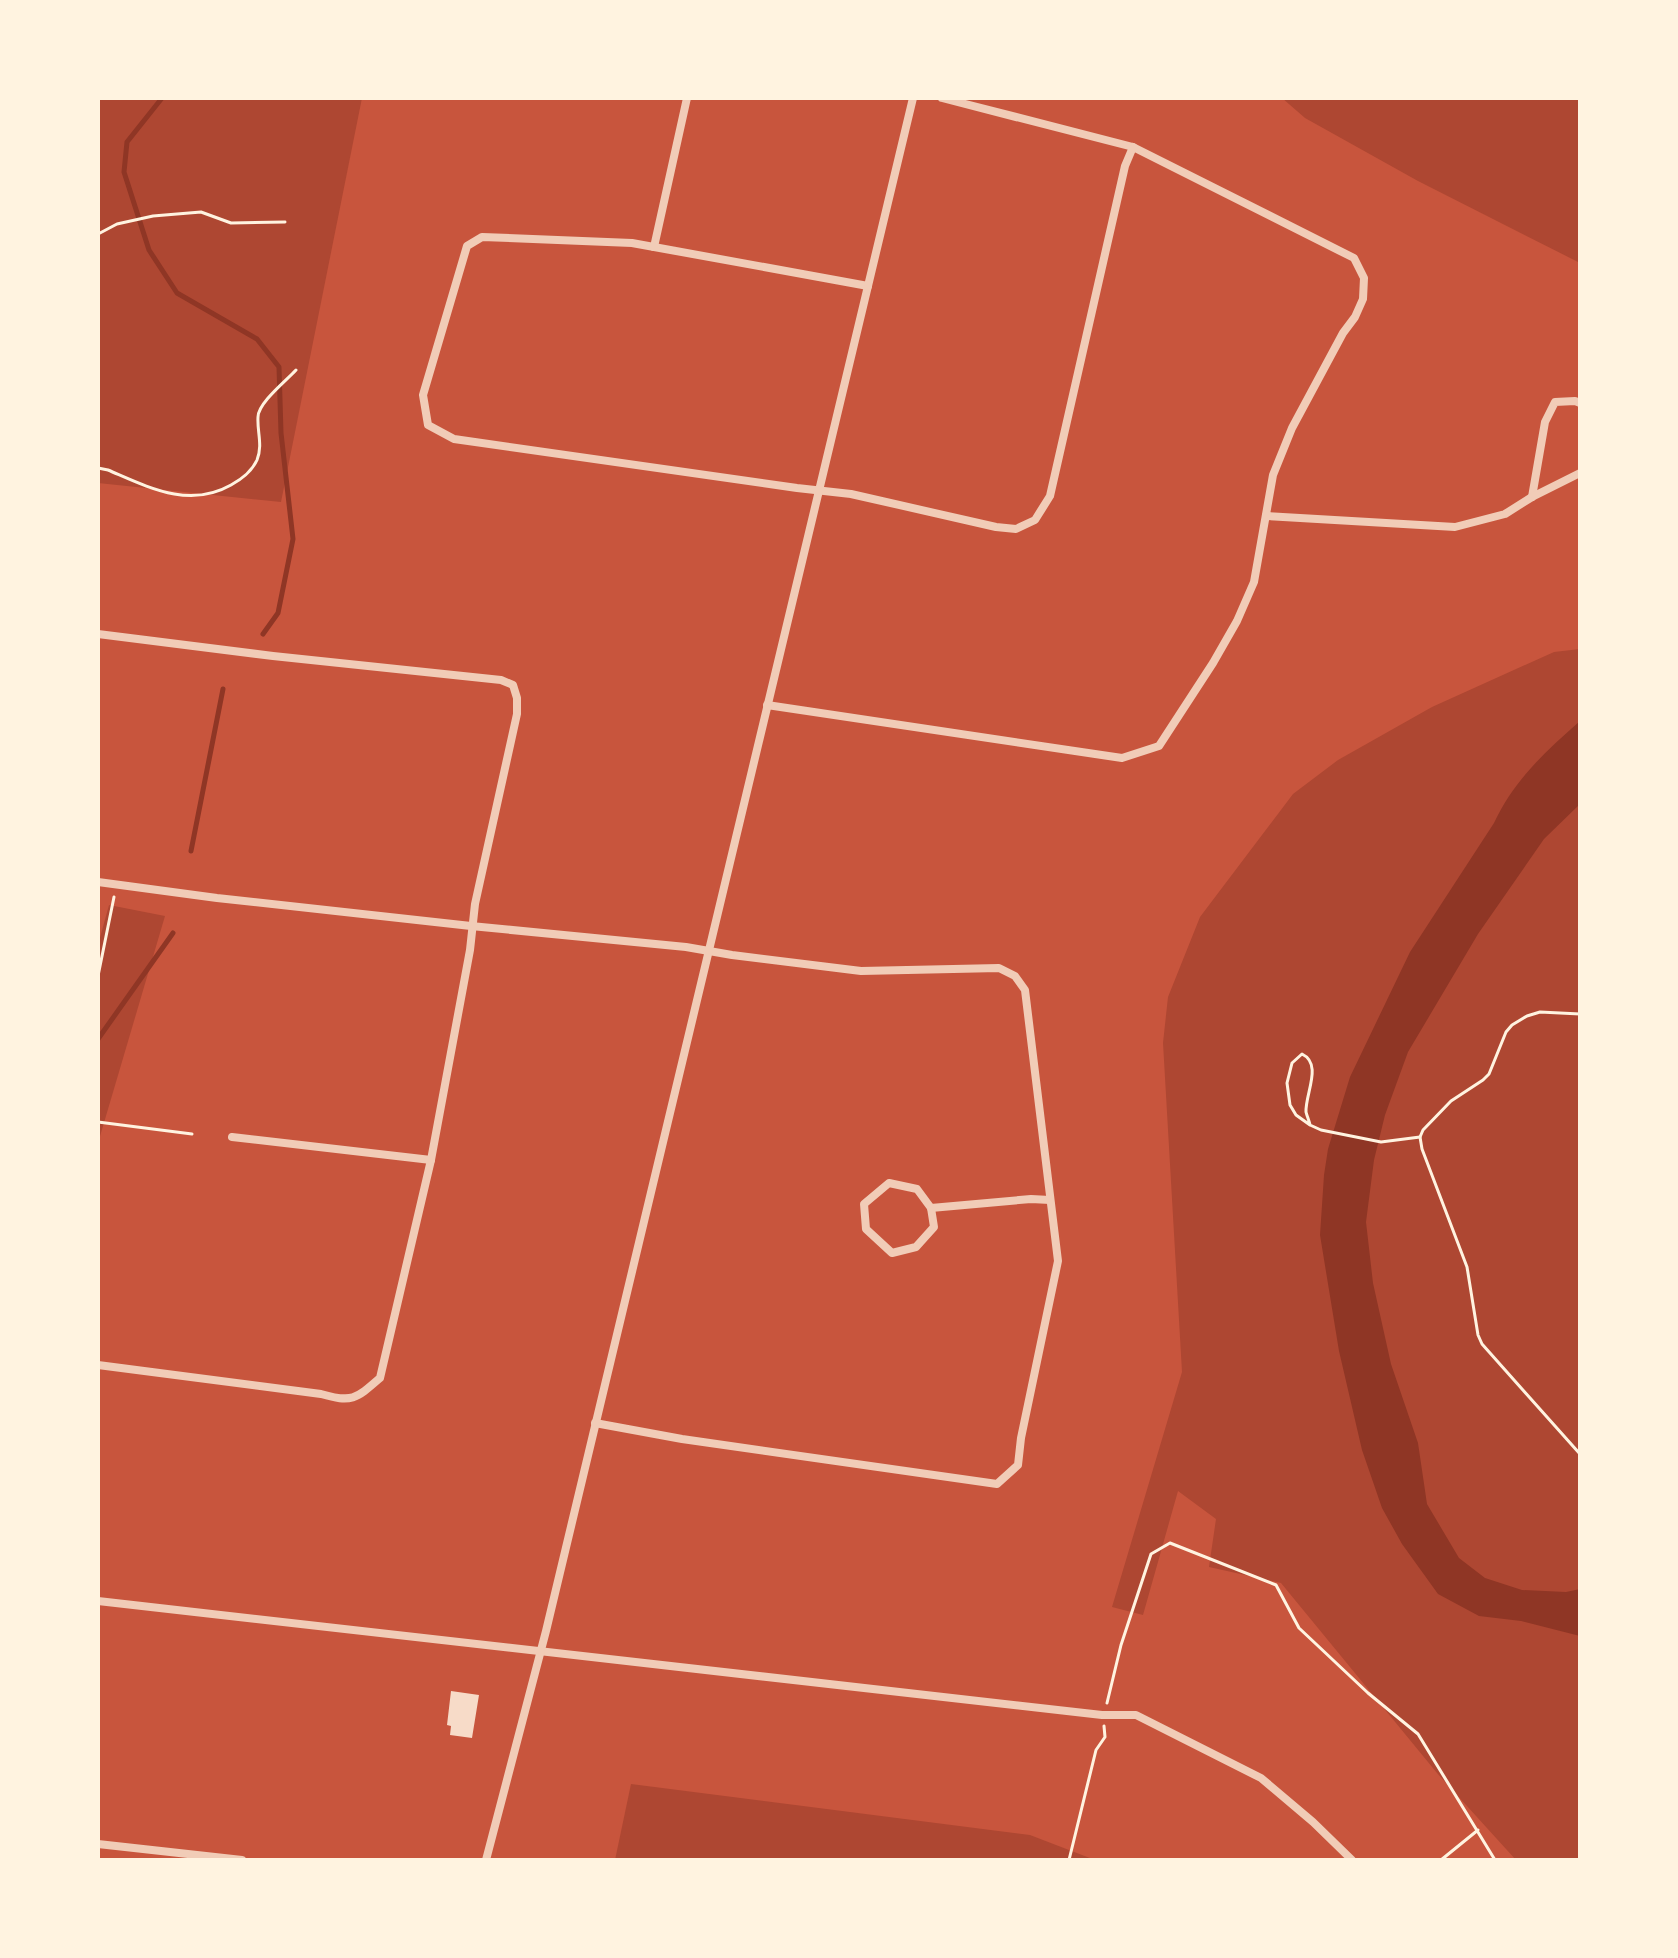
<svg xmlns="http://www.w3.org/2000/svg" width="1678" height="1958" font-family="Rubik,sans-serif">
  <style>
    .green { fill: #ae4732 }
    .water { fill: #8f3625 }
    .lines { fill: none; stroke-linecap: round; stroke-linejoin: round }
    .stream { stroke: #8f3625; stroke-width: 5 }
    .building { fill: #f7dbc8 }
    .path { stroke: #fff3e0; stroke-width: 3 }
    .minor { stroke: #f1ccb7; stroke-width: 8 }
  </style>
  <rect width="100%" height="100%" fill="#c8553d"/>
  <g class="green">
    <polygon points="98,98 362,98 281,502 98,483"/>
    <polygon points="1282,98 1580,98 1580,263 1418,181 1305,118"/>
    <polygon points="1580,649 1580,1860 1516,1860 1437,1773 1281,1583 1209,1567 1216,1519 1178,1491 1143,1615 1112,1607 1182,1372 1163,1043 1168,997 1200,917 1293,794 1338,760 1432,707 1554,652"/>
    <polygon points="109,905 165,916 98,1143 98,945"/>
    <polygon points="631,1784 1030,1835 1095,1860 615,1860"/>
  </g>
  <path class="water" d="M1580 721V804L1544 839 1478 934 1408 1052 1385 1115 1374 1160 1366 1222 1373 1283 1391 1364 1418 1443 1427 1504 1459 1558 1485 1578 1522 1590 1566 1592 1580 1589V1636L1521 1621 1479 1616 1438 1594 1402 1544 1382 1508 1362 1450 1339 1351 1320 1235 1324 1175 1328 1149 1350 1077 1410 952 1494 823C1514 780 1545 752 1580 721Z"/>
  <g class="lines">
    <g class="stream">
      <polyline points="162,98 127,142 124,172 149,250 177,293 257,339 279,367 281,433 293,539 278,613 263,634"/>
      <polyline points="191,851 223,689"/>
      <polyline points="98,1039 173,933"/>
    </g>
  </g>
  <polygon class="building" points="451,1691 479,1695 472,1738 450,1735 451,1726 447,1725"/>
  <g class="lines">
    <g class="path">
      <polyline points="100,233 117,224 153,216 201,212 231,223 285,222"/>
      <path d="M98 468 108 470C148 487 189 509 231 485 242 479 252 471 257 460 263 445 257 432 258 417 258 403 286 381 296 370"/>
      <polyline points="98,976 114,897"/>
      <polyline points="1580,1014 1540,1012 1527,1016 1512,1025 1506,1032 1489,1074 1483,1080 1451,1101 1423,1130 1420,1137 1422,1149 1467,1267 1478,1335 1482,1344 1580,1454"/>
      <polyline points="98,1122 192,1134"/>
      <path d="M1310 1125C1310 1123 1306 1113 1306 1112 1305 1094 1323 1064 1302 1054L1292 1063 1287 1083 1290 1105 1296 1115 1310 1125 1321 1130 1381 1142 1420 1137"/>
      <polyline points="1107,1703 1121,1645 1151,1554 1170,1543 1276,1585 1299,1628 1368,1693 1418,1734 1495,1860"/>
      <polyline points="1069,1860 1096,1750 1105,1737 1104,1726"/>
      <polyline points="1441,1860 1478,1830"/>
    </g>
    <g class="minor">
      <polyline points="654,247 687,98"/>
      <polyline points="868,286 632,243 482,237 467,246 423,395 428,425 454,439 797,488 851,494 996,527 1016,529 1035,520 1050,496 1125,166 1133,147"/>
      <polyline points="1532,497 1545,422 1555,402 1575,401 1580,403"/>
      <polyline points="1266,516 1455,527 1505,514 1532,497 1580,473"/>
      <path d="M98 634 273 656 501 680 513 685 517 698V714L475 904 470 950 431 1160 380 1378C356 1399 352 1403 321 1394L98 1365"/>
      <polyline points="767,705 1122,758 1159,746 1213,663 1237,621 1254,582 1273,475 1292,428 1343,333 1355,317 1363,299 1364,278 1354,258 1133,147 942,98"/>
      <polyline points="98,882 217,898 471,926 686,947 732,955 861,971 999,968 1015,976 1025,990 1058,1261 1021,1438 1018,1465 997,1484 682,1439 595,1423"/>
      <polyline points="232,1137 431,1160"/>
      <polygon points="889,1183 917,1189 931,1208 934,1227 916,1247 892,1253 866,1229 864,1204"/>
      <polyline points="931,1208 1031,1199 1050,1200"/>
      <polyline points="98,1601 1102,1715 1136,1715 1261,1778 1313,1822 1352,1860"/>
      <polyline points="98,1844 242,1860"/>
      <polyline points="486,1860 546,1631 913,98"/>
    </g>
  </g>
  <rect width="1678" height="1958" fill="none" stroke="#fff3e0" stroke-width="200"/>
</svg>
